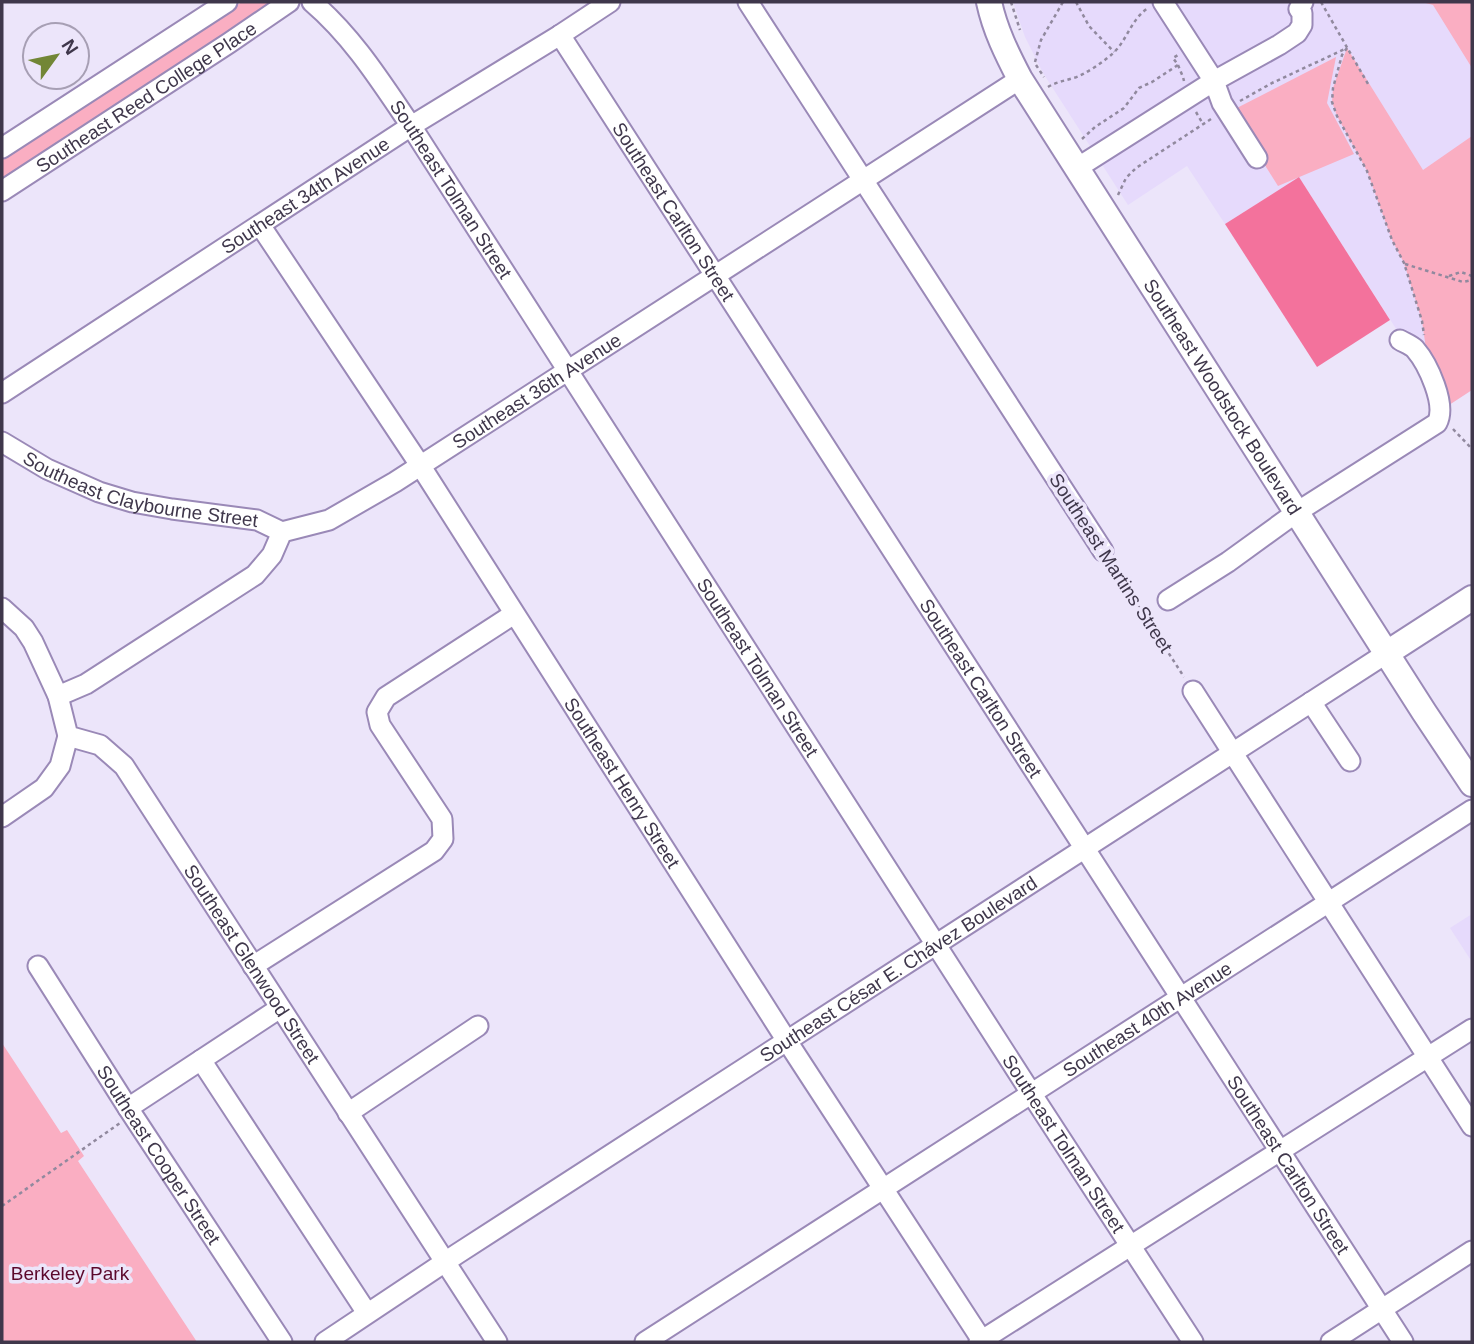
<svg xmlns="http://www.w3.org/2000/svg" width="1474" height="1344" font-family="Helvetica,sans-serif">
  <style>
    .built { fill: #e6dafc }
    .green { fill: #faaec2 }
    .forest { fill: #f3729c }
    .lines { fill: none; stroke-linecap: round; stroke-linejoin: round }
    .minor-casing { stroke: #9a89b7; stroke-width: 23 }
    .major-casing { stroke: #9a89b7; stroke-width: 28 }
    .path { stroke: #91899e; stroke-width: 2.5; stroke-dasharray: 3.5 3.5; stroke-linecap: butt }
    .minor { stroke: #fff; stroke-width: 19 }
    .major { stroke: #fff; stroke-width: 24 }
    .labels { text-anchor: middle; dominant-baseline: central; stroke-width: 7; stroke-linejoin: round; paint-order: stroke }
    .street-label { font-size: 19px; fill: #3f374b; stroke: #ece5fa }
    .park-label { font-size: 19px; fill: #5b082c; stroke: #ece5fa }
  </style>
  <rect width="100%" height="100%" fill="#ece5fa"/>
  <g class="built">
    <polygon points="1013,2 1472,2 1472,390 1446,407 1299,177 1225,224 1187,166 1128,205 1043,73 1025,37"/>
    <polygon points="1472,914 1472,962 1450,928"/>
  </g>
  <g class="green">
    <polygon points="242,2 274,2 274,4 2,182 2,157"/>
    <polygon points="1422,2 1472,2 1472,68 1433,5"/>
    <polygon points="1347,48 1423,170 1472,136 1472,390 1446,407 1428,363 1422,321 1404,263 1392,240 1367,171 1337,116 1332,102 1333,88"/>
    <polygon points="1336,57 1327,103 1354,154 1278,186 1231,111"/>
    <polygon points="2,1043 61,1133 67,1130 84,1156 78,1161 197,1342 2,1342"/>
  </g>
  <polygon class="forest" points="1299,177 1390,320 1317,367 1225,224"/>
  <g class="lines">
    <g class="minor-casing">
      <g id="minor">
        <path id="s1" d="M312 2C353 37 381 82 411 126L1031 1093 1193 1342"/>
        <polyline points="748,2 1103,551"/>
        <polyline points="1163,2 1214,81 1222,103 1257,158"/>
        <path id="s2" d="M560 35 1403 1342"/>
        <polyline points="2,148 227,2"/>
        <polyline points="1077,168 1214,81 1279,45 1297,33 1302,25 1302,13 1299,9 1303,2"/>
        <path id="s3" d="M2 191 229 43 289 2"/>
        <path id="s4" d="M260 225 420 465 787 1041 983 1342"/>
        <path id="s5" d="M2 393 411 126 560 35 610 2"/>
        <path id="s6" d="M2 442 47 469 99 492 132 502 172 509 257 520 282 532"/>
        <path d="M1168 600 1228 562 1297 512 1437 423C1447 405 1428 364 1415 349 1411 345 1405 343 1400 340"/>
        <path id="s7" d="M2 608 24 628 33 642 58 696 68 736 100 745 124 766 497 1342"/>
        <polyline points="1193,691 1472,1126"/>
        <path id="s8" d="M58 696 86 684 255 575 272 555 282 532 329 520 395 482 1020 79"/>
        <polyline points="1311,702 1350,761"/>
        <polyline points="2,817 44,788 60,766 68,736"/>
        <path id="s9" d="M38 966 128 1108 282 1342"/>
        <polyline points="253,966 434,851 443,839 442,819 380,725 377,712 386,697 514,614"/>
        <polyline points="201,1060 367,1313"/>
        <polyline points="128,1108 280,1008"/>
        <polyline points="348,1113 478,1026"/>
        <path id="s10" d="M325 1342 457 1254 1387 653"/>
        <path id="s11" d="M645 1342 1472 810"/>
        <polyline points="979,1342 1472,1029"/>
        <polyline points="1331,1342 1472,1251"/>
      </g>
    </g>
    <g class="major-casing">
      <g id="major">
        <path id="s12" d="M989 2C995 30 1007 54 1020 79L1424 712 1472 784"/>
        <polyline points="1387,653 1472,598"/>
      </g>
    </g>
    <g class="path">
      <polyline points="1011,2 1020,30"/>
      <polyline points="1076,2 1089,26 1114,52"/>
      <polyline points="1321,2 1368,84"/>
      <polyline points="1471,2 1472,3"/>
      <polyline points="1347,48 1342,55 1333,88 1332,102 1337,116 1367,171 1392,240 1404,263 1422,321 1424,335"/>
      <polyline points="1035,62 1041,40 1063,2"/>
      <polyline points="1036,65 1044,77"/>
      <polyline points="1178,65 1183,77 1184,81"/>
      <path d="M1048 87C1056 82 1064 81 1073 78 1083 76 1103 62 1111 55 1127 42 1130 20 1148 8"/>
      <polyline points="1240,101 1272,83 1347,48"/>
      <polyline points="1196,112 1203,124"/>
      <polyline points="1082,139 1095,127 1124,108 1139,88 1152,82 1178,65 1173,58 1178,55"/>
      <polyline points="1118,195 1126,178 1136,168 1211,119"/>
      <polyline points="1405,264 1463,282 1472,280"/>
      <polyline points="1449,276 1461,272 1472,276"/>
      <polyline points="1453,429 1472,449"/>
      <polyline points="1112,565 1184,677"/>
      <polyline points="2,1206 120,1123"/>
    </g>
    <use href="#minor" class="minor"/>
    <use href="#major" class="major"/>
  </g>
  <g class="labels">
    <g class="street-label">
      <text stroke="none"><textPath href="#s3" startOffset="172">Southeast Reed College Place</textPath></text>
      <text stroke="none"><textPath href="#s1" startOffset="234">Southeast Tolman Street</textPath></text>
      <text stroke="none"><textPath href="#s5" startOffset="362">Southeast 34th Avenue</textPath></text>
      <text stroke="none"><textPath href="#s2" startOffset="210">Southeast Carlton Street</textPath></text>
      <text stroke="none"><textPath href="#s8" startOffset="576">Southeast 36th Avenue</textPath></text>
      <text stroke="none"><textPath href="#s12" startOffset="460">Southeast Woodstock Boulevard</textPath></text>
      <text stroke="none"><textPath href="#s6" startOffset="149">Southeast Claybourne Street</textPath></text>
      <text transform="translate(1111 563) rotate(57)">Southeast Martins Street</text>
      <text stroke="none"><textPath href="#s1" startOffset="802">Southeast Tolman Street</textPath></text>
      <text stroke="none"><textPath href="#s2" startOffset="777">Southeast Carlton Street</textPath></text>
      <text stroke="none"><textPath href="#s4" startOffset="665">Southeast Henry Street</textPath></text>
      <text stroke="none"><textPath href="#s7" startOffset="448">Southeast Glenwood Street</textPath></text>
      <text stroke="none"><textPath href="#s10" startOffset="684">Southeast César E. Chávez Boulevard</textPath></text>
      <text stroke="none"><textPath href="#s11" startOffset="597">Southeast 40th Avenue</textPath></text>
      <text stroke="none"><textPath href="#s1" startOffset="1368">Southeast Tolman Street</textPath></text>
      <text stroke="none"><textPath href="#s9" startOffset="224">Southeast Cooper Street</textPath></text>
      <text stroke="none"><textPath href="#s2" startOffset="1344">Southeast Carlton Street</textPath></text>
    </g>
    <g class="park-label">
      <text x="70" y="1273">Berkeley Park</text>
    </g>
  </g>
  <rect width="1474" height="1344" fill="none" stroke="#3f374b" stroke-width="7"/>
  <g transform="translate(56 56) rotate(57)"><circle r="33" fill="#ece5fa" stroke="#a79fb4" stroke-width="2"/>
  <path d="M0-5L12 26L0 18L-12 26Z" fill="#728636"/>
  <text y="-10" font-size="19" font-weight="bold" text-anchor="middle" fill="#3f374b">N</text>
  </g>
</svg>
